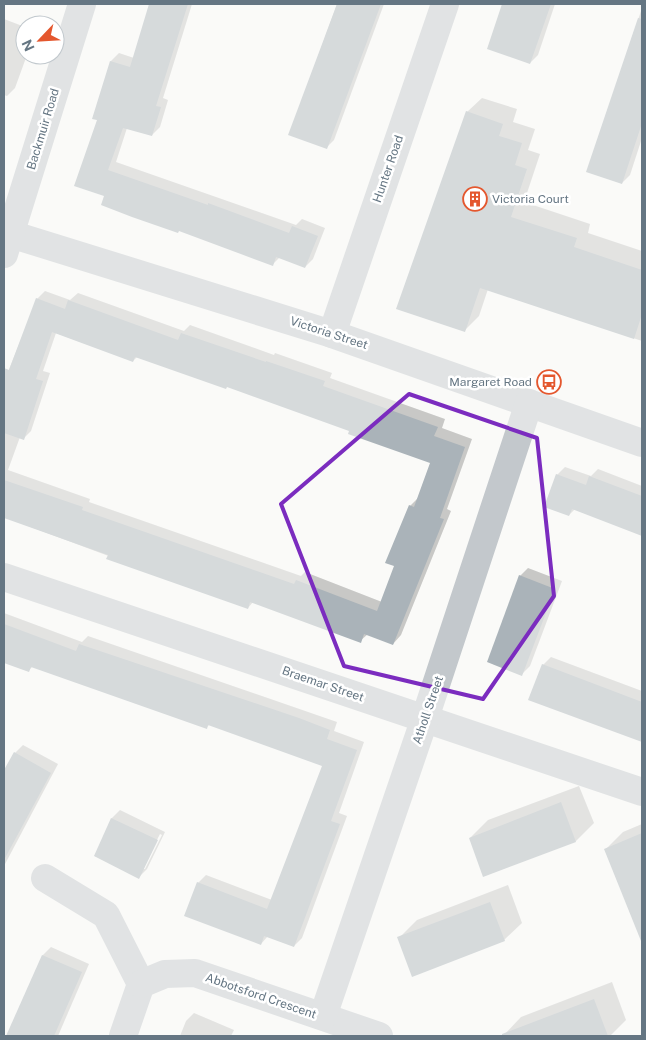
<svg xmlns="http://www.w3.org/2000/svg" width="646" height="1040" font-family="'Public Sans',sans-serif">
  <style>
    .shadow { fill: #0003; fill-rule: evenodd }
    .building { fill: #aab3b9 }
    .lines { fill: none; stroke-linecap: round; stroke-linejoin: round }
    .street { stroke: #c3c8cc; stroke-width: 28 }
    .marked { fill: none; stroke: #7b2cbf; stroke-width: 4; stroke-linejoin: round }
    .labels { text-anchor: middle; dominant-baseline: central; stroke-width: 5; stroke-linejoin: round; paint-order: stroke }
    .street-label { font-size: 12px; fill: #657683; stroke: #fff }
    .poi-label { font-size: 12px; fill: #657683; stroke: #fff; text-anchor: start }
  </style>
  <rect width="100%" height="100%" fill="#fafaf8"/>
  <g class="shadow">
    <polygon points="150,4 192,4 163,98 168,100 160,127 152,135 127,128 116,162 296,225 302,219 325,228 313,259 305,267 280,257 272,265 106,195 98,120 93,118 111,61 119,53 134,58"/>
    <polygon points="337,4 384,4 334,140 326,148 290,134"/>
    <polygon points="504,4 555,4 538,55 530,63 488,48"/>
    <polygon points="642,8 642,138 630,175 622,183 588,171"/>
    <polygon points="4,19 25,27 25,55 27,55 15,88 7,96 4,95"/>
    <polygon points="482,98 517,109 513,122 535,129 528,150 540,154 524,202 590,224 588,233 642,251 642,341 488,289 479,316 465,330 467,112"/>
    <path d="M45 291 70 300 78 293 184 331 190 325 274 355 275 353 332 373 330 378 445 419 442 428 472 439 447 509 451 511 401 635 393 644 368 634 360 641 253 602 248 608 4 517V382L37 299ZM56 333 133 361 137 357 228 386 351 430 431 462 418 498 410 506 395 566 382 602 305 572 301 576 89 502 90 499 8 470 20 437 23 439 31 431 50 373 43 371Z"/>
    <polygon points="565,467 591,476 598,469 642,486 642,534 575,509 569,515 557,475"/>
    <polygon points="528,568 562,581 530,666 522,674 520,576"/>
    <polygon points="4,613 82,642 88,636 337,722 334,731 364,742 339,813 347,816 302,938 294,946 268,936 261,944 198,883 206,875 272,900 324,765 210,724 207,727 33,666 28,671 4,662"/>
    <polygon points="551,657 642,691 642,741 530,699 543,665"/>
    <polygon points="23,745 58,764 4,866 4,773 15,753"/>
    <polygon points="579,786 594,823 576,841 484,876 470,838 488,820"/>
    <path d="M120 810 165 832 147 869 139 877 95 856 112 818ZM160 834 162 835 145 869H142Z"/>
    <polygon points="642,824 642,940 605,850 623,832"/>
    <polygon points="508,885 522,923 504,940 399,938 417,920"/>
    <polygon points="51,947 89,964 58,1036 7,1036 43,955"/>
    <polygon points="612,982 626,1020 610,1036 503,1036 521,1017"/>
    <polygon points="194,1013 234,1030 231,1036 180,1036 186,1021"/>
  </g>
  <g class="building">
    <polygon points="149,4 188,4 156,106 161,107 152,136 123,128 108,170 208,205 208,203 289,233 292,226 318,236 305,268 276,257 273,266 179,231 178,233 132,217 101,205 104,196 74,186 97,120 92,119 110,61 130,67"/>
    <polygon points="337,4 381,4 327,149 288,135"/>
    <polygon points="502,4 551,4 530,64 487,49"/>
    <polygon points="638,18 642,19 642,123 622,184 586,172"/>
    <polygon points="466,111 503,124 499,136 522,143 515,165 527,169 511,217 577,238 574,247 642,270 642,314 634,339 480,288 465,332 396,309"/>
    <polygon points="36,298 65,309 68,300 178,340 181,333 266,362 266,361 325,381 323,386 438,427 434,436 465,447 440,518 444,519 393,645 364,634 361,643 250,602 248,609 106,559 108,555 4,518 4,480 83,507 82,510 294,584 296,580 377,611 394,566 385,563 409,505 414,507 430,463 348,434 349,431 227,387 226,389 135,357 133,362 52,332 36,379 43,381 24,440 4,433 4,368 9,370"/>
    <polygon points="556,474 586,485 589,476 642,496 642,536 572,509 569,516 544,507"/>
    <polygon points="519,575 555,589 522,676 487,662"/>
    <polygon points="4,624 76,651 79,644 299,718 330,730 327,739 357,750 331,821 340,824 294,947 264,936 261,945 184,916 197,882 267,909 322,766 208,725 207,729 31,667 29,672 4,663"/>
    <polygon points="542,664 642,702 642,742 528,700"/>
    <polygon points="14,752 51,773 4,860 4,770"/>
    <polygon points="561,802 576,842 483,877 469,838"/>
    <polygon points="111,818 158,840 139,879 94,856"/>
    <polygon points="642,833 642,941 641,941 604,849"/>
    <polygon points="490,902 505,941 412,977 397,937"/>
    <polygon points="42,955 82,972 54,1036 6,1036"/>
    <polygon points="594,999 608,1036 502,1036 502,1034"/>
  </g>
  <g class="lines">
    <g class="street">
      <polyline points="4,232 332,334 642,443"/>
      <polyline points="4,254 82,4"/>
      <polyline points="332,334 445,4"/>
      <polyline points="4,577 642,792"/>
      <polyline points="45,878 106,915 141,984 123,1036"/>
      <polyline points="141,984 165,974 195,973 379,1036"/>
      <polyline points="323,1016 425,718 529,403"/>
    </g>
  </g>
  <path d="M0 0H646V1040H0ZM409 394 537 438 554 596 483 699 344 666 281 504Z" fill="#fafaf8" fill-opacity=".55" fill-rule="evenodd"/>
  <path class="marked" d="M409 394 537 438 554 596 483 699 344 666 281 504Z"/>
  <defs>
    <g id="building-ring" transform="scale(1.25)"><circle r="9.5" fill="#fff" stroke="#e4572e" stroke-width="1.5"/><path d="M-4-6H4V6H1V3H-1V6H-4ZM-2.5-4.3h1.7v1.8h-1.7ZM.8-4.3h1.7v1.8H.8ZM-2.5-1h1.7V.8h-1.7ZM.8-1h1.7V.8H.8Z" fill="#e4572e"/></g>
    <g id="bus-ring" transform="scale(1.25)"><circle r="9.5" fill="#fff" stroke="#e4572e" stroke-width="1.5"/><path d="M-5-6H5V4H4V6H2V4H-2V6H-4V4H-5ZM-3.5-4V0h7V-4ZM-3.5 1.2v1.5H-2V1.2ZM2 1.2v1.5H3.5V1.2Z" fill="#e4572e"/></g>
  </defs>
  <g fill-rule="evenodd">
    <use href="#building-ring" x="475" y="199"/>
    <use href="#bus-ring" x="549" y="382"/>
  </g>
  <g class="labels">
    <g class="street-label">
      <text transform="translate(43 129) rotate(-73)">Backmuir Road</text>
      <text transform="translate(388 169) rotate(-71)">Hunter Road</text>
      <text transform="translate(329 333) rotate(18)">Victoria Street</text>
      <text transform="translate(323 684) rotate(19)">Braemar Street</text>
      <text transform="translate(428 710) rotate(-71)">Atholl Street</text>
      <text transform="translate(261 996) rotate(19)">Abbotsford Crescent</text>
    </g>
    <g class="poi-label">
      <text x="492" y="199">Victoria Court</text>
      <text x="532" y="382" text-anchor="end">Margaret Road</text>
    </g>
  </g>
  <rect width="646" height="1040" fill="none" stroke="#657683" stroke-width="10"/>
  <g transform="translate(40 40) rotate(245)"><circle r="24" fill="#ffffff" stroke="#c1c8cd"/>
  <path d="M0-4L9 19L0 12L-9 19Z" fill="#e4572e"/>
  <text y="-8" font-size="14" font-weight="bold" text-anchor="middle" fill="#657683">N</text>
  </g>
</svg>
